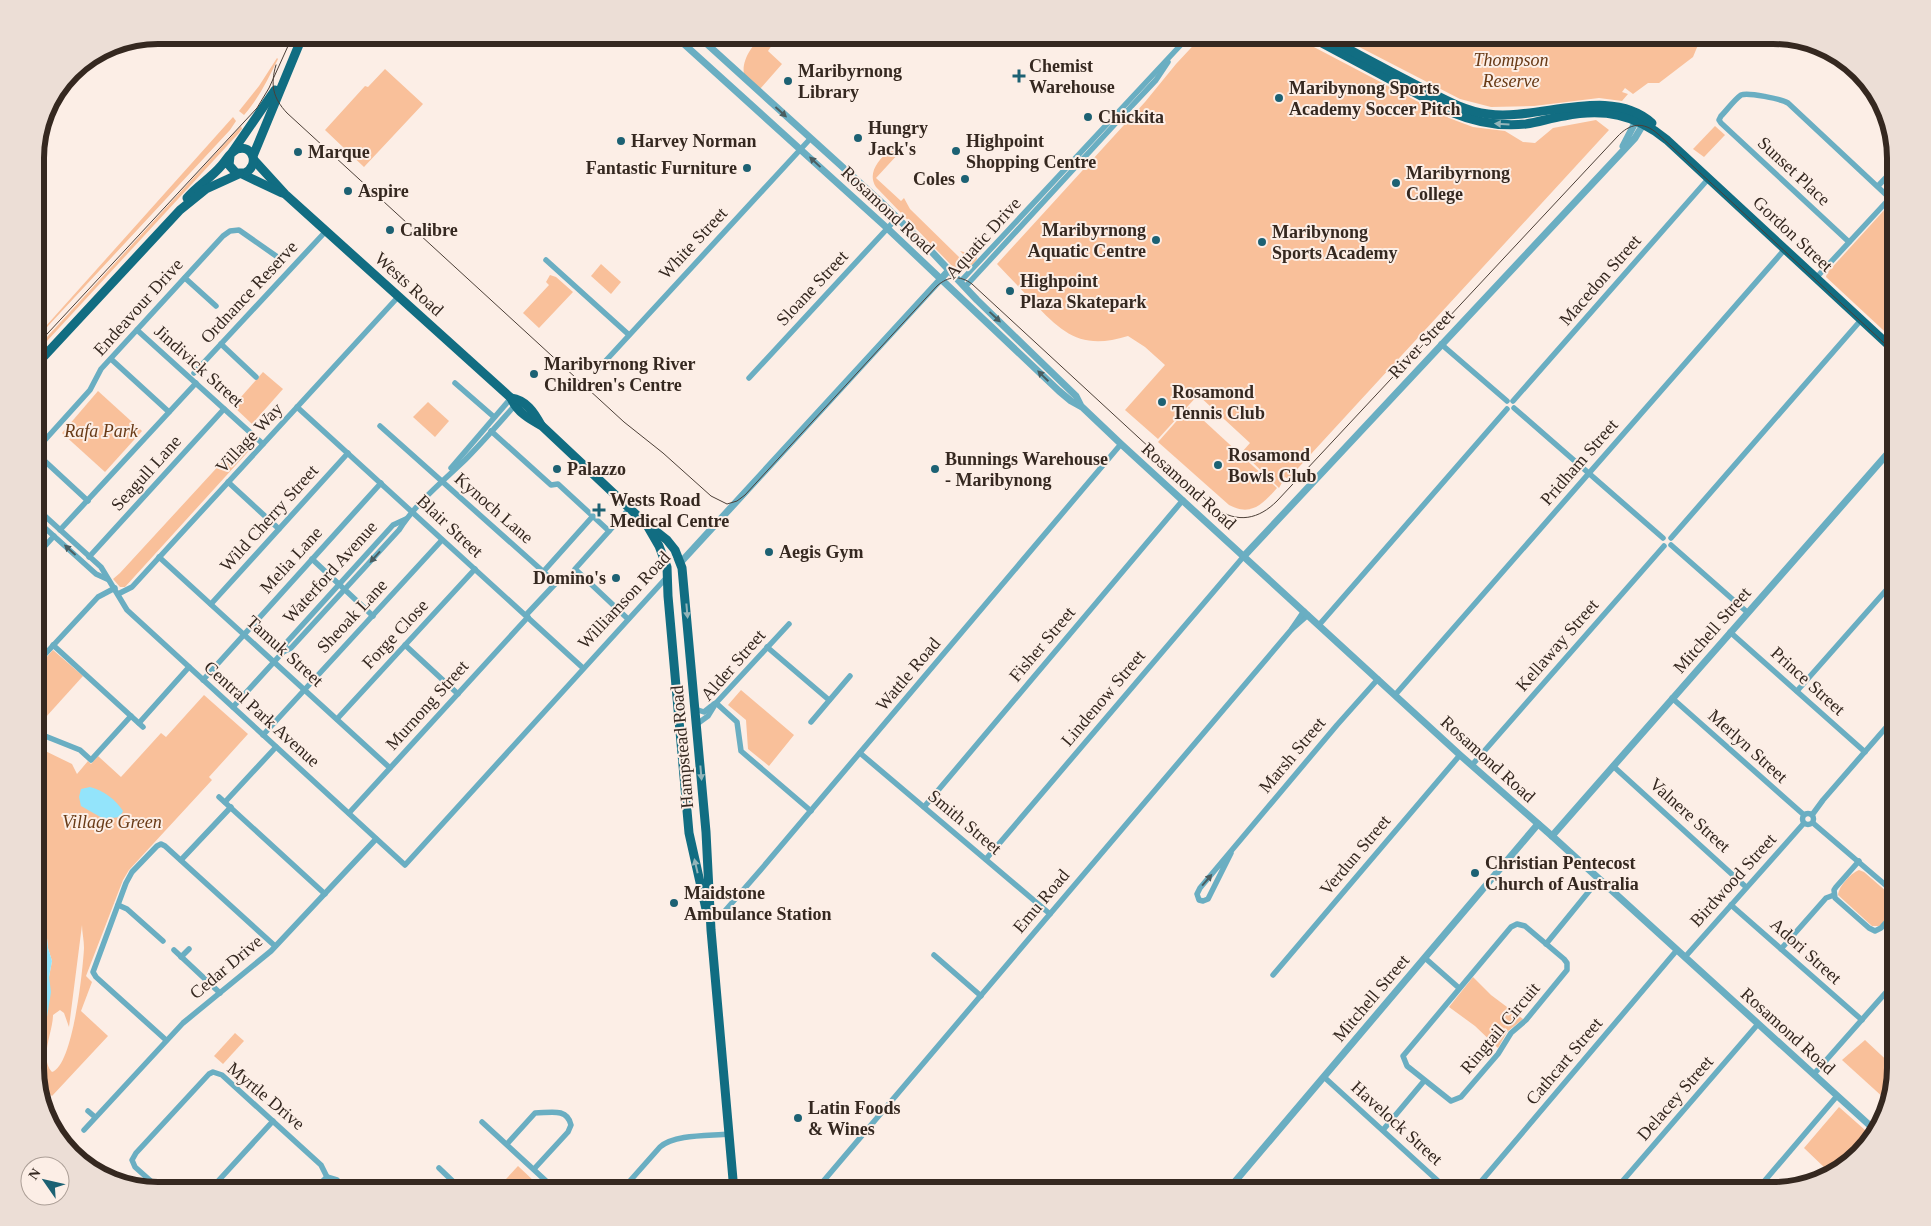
<svg xmlns="http://www.w3.org/2000/svg" width="1931" height="1226" font-family="Georgia,serif">
  <style>
    .green { fill: #f9c09a; fill-rule: evenodd }
    .water { fill: #93e4fb }
    .lines { fill: none; stroke-linecap: round; stroke-linejoin: round }
    .minor { stroke: #6aaec2; stroke-width: 5.5 }
    .tertiary { stroke: #6aaec2; stroke-width: 7 }
    .primary { stroke: #116d82; stroke-width: 9 }
    .tram { stroke: #4c3f37; stroke-width: 1 }
    .oneway { fill: #4a5e61 }
    .oneway2 { fill: #92b4b9 }
    .poi-dot { fill: #1c6173; stroke: #fceee6; stroke-width: 2 }
    .labels { text-anchor: middle; dominant-baseline: central; stroke-width: 4; stroke-linejoin: round; paint-order: stroke }
    .park-label { font-size: 18px; font-style: italic; fill: #683a16; stroke: #fceee6 }
    .poi-label { font-size: 18px; font-weight: bold; fill: #352820; stroke: #fceee6; text-anchor: start }
    .street-label { font-size: 18px; fill: #352820; stroke: #fceee6 }
    .rim { fill: none; stroke: #352820; stroke-width: 6 }
  </style>
  <rect width="100%" height="100%" fill="#fceee6"/>
  <g class="green">
    <path d="M769 35 776 39 768 51 782 64 760 89 744 74C741 60 755 38 769 35Z"/>
    <path d="M1203 35H1291L1449 118 1473 127 1505 131 1523 142 1535 143 1553 128 1596 120 1609 130 1288 479 1285 477 1279 488 1242 452 1250 443 1198 395 1158 439 1125 410 1165 365 1145 347 1128 336C1083 350 1064 335 1034 303 1022 290 1009 277 997 264L1145 102 1176 64Z"/>
    <polygon points="1336,35 1698,35 1698,45 1693,57 1659,83 1648,83 1633,94 1625,88 1622,92 1628,94 1622,101 1599,98 1534,106 1491,107 1460,99"/>
    <path d="M277 58 278 59C268 79 259 98 244 115L239 111 259 86Z"/>
    <polygon points="385,69 423,104 364,167 325,130 365,86 368,87"/>
    <polygon points="233,117 236,121 230,130 35,340 35,333 46,326"/>
    <polygon points="241,126 242,129 238,134 35,354 35,350"/>
    <polygon points="1715,126 1725,135 1704,157 1693,149"/>
    <path d="M889 151H895L899 153 876 178 901 201 904 198 910 209 960 258 964 255 960 251 976 255 977 259C972 267 965 273 955 269L876 187C867 174 878 160 889 151Z"/>
    <polygon points="1887,207 1896,215 1896,342 1826,277 1827,273"/>
    <polygon points="601,264 621,282 611,294 591,276"/>
    <polygon points="550,275 556,277 573,292 539,328 523,313 549,285 546,282"/>
    <polygon points="263,372 283,389 252,424 233,406"/>
    <polygon points="98,391 142,431 105,472 62,433"/>
    <polygon points="428,402 449,421 435,437 413,417"/>
    <path d="M1189 407 1277 488C1263 504 1251 517 1229 505L1158 442Z"/>
    <polygon points="246,436 255,444 125,587 120,587 113,579 120,573"/>
    <polygon points="53,650 83,676 36,728 35,670"/>
    <polygon points="741,690 794,735 769,766 748,749 746,720 728,705"/>
    <path d="M204 695 248 734 209 777 212 780 129 870 123 880 86 976 92 982 81 1011 108 1036 52 1096 40 1085 43 1052V1028L47 1017 49 977 52 961 48 948 44 908 45 900 43 854 35 834V746L72 764 77 774 88 761 91 764 98 756 121 777 161 733 166 737ZM82 925C82 932 84 940 84 948 83 969 73 1066 52 1072 39 1058 53 1032 53 1015L60 1010 64 1013 69 1027Z"/>
    <path d="M1859 870 1864 872 1895 899 1896 907 1880 926H1872L1838 895C1839 886 1850 874 1859 870Z"/>
    <polygon points="1473,977 1491,995 1523,1019 1507,1032 1498,1048 1475,1026 1449,1007"/>
    <polygon points="235,1033 244,1041 223,1064 214,1056"/>
    <polygon points="1865,1040 1896,1069 1888,1096 1885,1099 1842,1060"/>
    <polygon points="1839,1107 1874,1138 1834,1175 1817,1179 1826,1169 1804,1148"/>
    <polygon points="518,1166 536,1183 539,1191 495,1191"/>
  </g>
  <g class="water">
    <path d="M90 787C103 790 116 800 123 811L120 817 104 819 81 806 79 797 81 789Z"/>
    <polygon points="35,834 43,854 44,891 47,896 44,908 48,948 52,961 49,977 51,992 47,1017 43,1028 43,1052 39,1089 35,1076"/>
  </g>
  <g class="lines">
    <g class="minor">
      <polyline points="1878,186 1896,167"/>
      <path d="M1849 242 1721 123 1719 120 1721 116C1727 110 1734 100 1741 95 1748 92 1781 99 1788 103L1896 204"/>
      <polyline points="546,260 628,334"/>
      <polyline points="185,278 216,306"/>
      <polyline points="1816,278 1890,198"/>
      <polyline points="960,282 1190,35"/>
      <polyline points="965,287 1127,111 1156,80 1168,62"/>
      <polyline points="137,330 263,444"/>
      <polyline points="221,344 256,377"/>
      <polyline points="1441,344 1507,401"/>
      <polyline points="111,359 169,412"/>
      <polyline points="599,368 810,139"/>
      <polyline points="194,373 326,231"/>
      <polyline points="749,378 897,218"/>
      <polyline points="455,383 494,417"/>
      <polyline points="1513,401 1709,178"/>
      <polyline points="297,407 583,668"/>
      <polyline points="1514,408 1663,538"/>
      <polyline points="380,426 556,583 526,615"/>
      <polyline points="491,431 551,485 558,484 609,531"/>
      <polyline points="35,451 90,390 101,369 223,236 230,231 239,230 279,258"/>
      <polyline points="35,452 88,501"/>
      <polyline points="451,468 511,398"/>
      <polyline points="228,482 279,529"/>
      <polyline points="35,507 101,567 127,610 405,865 667,577"/>
      <polyline points="35,519 96,574 107,579"/>
      <polyline points="60,530 196,383"/>
      <polyline points="1671,538 1861,320"/>
      <polyline points="1671,545 1747,612"/>
      <polyline points="35,557 54,536"/>
      <polyline points="89,557 224,409"/>
      <polyline points="159,557 390,768"/>
      <polyline points="312,559 373,616"/>
      <polyline points="543,572 593,516"/>
      <polyline points="118,594 132,587 398,297"/>
      <polyline points="211,604 348,453"/>
      <polyline points="628,619 575,569 629,509"/>
      <polyline points="1319,625 1507,409"/>
      <polyline points="1292,629 1308,615"/>
      <polyline points="1730,632 1865,752"/>
      <polyline points="53,645 143,727"/>
      <polyline points="405,645 458,694"/>
      <polyline points="767,647 829,700"/>
      <polyline points="283,652 286,643 393,525 406,519"/>
      <polyline points="35,665 98,597 115,588"/>
      <polyline points="203,680 381,483"/>
      <polyline points="1797,691 1896,579"/>
      <polyline points="1395,695 1785,249"/>
      <polyline points="1672,698 1804,815"/>
      <polyline points="716,703 737,722 741,751 811,811"/>
      <path d="M233 707 283 652 291 648 399 530C416 503 442 482 465 460 483 442 500 422 517 403"/>
      <polyline points="695,709 704,712 714,704"/>
      <polyline points="337,719 475,569"/>
      <polyline points="811,722 850,676"/>
      <polyline points="139,723 189,667"/>
      <polyline points="697,724 708,716 716,703 789,624"/>
      <polyline points="35,732 80,750 91,760 131,716"/>
      <polyline points="263,735 442,540"/>
      <polyline points="860,753 1050,914"/>
      <polyline points="1472,765 1664,546"/>
      <polyline points="1613,766 1746,887"/>
      <polyline points="219,797 325,894"/>
      <polyline points="225,802 276,747"/>
      <polyline points="924,807 1183,500"/>
      <polyline points="349,813 528,617"/>
      <circle cx="1808" cy="819" r="5.5"/>
      <polyline points="1812,815 1823,800 1896,716"/>
      <polyline points="1813,823 1896,894"/>
      <polyline points="1231,853 1208,899 1203,901 1199,900 1197,894 1200,888 1337,725 1378,679"/>
      <polyline points="986,859 1244,556"/>
      <polyline points="181,860 231,807"/>
      <polyline points="1859,861 1836,887 1834,890 1835,898 1869,928 1875,931 1881,928 1896,911"/>
      <polyline points="118,905 127,909 163,941"/>
      <polyline points="1731,905 1862,1020"/>
      <polyline points="711,916 724,912 764,866 1121,444"/>
      <polygon points="1517,924 1525,926 1564,959 1567,963 1567,970 1526,1020 1511,1033 1498,1054 1461,1097 1451,1101 1407,1066 1403,1056 1511,927"/>
      <polyline points="1546,944 1599,879"/>
      <polyline points="1781,949 1826,898 1834,895"/>
      <polyline points="174,950 220,993"/>
      <polyline points="934,955 981,996"/>
      <polyline points="181,957 189,949"/>
      <polyline points="1685,957 1804,823"/>
      <polyline points="1425,958 1459,988"/>
      <polyline points="1273,975 1460,755"/>
      <polyline points="166,1040 96,977 93,972 126,883 132,872 157,846 161,844 165,846 275,946"/>
      <polyline points="1814,1074 1896,981"/>
      <polyline points="1324,1077 1449,1191"/>
      <polyline points="88,1111 95,1117"/>
      <polyline points="482,1122 557,1191"/>
      <polyline points="84,1130 183,1023 271,951 376,839"/>
      <polyline points="1383,1130 1424,1081"/>
      <path d="M507 1144 535 1113C549 1113 567 1107 571 1125L568 1132 534 1169"/>
      <polyline points="439,1168 463,1191"/>
      <polyline points="162,1191 135,1167 132,1160 136,1153 209,1074 213,1072 222,1075 321,1165 327,1177"/>
      <polyline points="209,1191 273,1121"/>
      <polyline points="312,1191 327,1177 337,1180 349,1191"/>
      <path d="M621 1191 660 1147C675 1134 709 1136 729 1134"/>
      <polyline points="815,1191 1291,630 1304,611"/>
      <polyline points="1473,1191 1677,950"/>
      <polyline points="1614,1191 1758,1024"/>
      <polyline points="1756,1191 1837,1096"/>
    </g>
    <g class="tertiary">
      <polyline points="674,35 887,228 1059,391 1071,401 1080,406"/>
      <polyline points="697,35 880,201 930,250 977,300 1076,396 1081,406 1121,444 1460,755 1552,836 1877,1132"/>
      <polyline points="1623,146 1636,121"/>
      <polyline points="1244,556 1635,138 1644,123"/>
      <polyline points="681,562 949,270"/>
      <polyline points="1552,836 1896,444"/>
      <polyline points="1227,1191 1538,824"/>
    </g>
    <g class="primary">
      <path d="M1307 35 1451 112C1475 122 1500 127 1526 124 1539 122 1551 118 1564 116 1603 108 1636 114 1667 140L1896 352"/>
      <path d="M1323 35C1354 53 1386 69 1418 86 1440 97 1463 111 1488 114 1539 121 1610 85 1652 123"/>
      <polyline points="233,151 275,90"/>
      <polyline points="253,156 303,35"/>
      <path d="M254 160 285 194 511 398C517 412 529 419 542 426L643 521 667 540 675 550 682 568 706 832 711 930 734 1191"/>
      <polyline points="242,174 282,193"/>
      <path d="M187 198C197 186 211 178 221 166 226 161 230 152 237 149 253 144 260 165 245 173H236L229 165 230 156"/>
      <polyline points="35,366 180,210 206,189 239,174"/>
      <path d="M511 398C526 400 534 412 541 425"/>
      <polyline points="648,527 659,546 667,567 668,596 689,833 706,909"/>
    </g>
    <g class="tram">
      <path d="M276 65C270 85 273 98 287 113L624 422 663 453 711 496 727 504 737 501 745 495 937 286C948 276 960 275 972 284L1215 508C1238 524 1259 519 1277 501L1617 137C1630 123 1643 121 1658 134L1896 354"/>
      <polyline points="35,347 257,108 269,88 293,35"/>
    </g>
  </g>
  <defs><path id="oneway-solid" d="M-6-.8H1V-3.2L6.5 0L1 3.2V.8H-6Z" transform="scale(1.25)"/></defs>
  <g class="oneway">
    <use href="#oneway-solid" transform="translate(781 112) rotate(42)"/>
    <use href="#oneway-solid" transform="translate(815 162) rotate(-137)"/>
    <use href="#oneway-solid" transform="translate(995 317) rotate(43)"/>
    <use href="#oneway-solid" transform="translate(1043 376) rotate(-136)"/>
    <use href="#oneway-solid" transform="translate(70 550) rotate(-138)"/>
    <use href="#oneway-solid" transform="translate(375 557) rotate(132)"/>
    <use href="#oneway-solid" transform="translate(1207 880) rotate(-49)"/>
  </g>
  <g class="oneway2">
    <use href="#oneway-solid" transform="translate(1502 124) rotate(-177)"/>
    <use href="#oneway-solid" transform="translate(687 611) rotate(85)"/>
    <use href="#oneway-solid" transform="translate(701 773) rotate(85)"/>
    <use href="#oneway-solid" transform="translate(696 866) rotate(-103)"/>
  </g>
  <g class="poi-dot">
    <path d="M1016.5 68.5h5v5h5v5h-5v5h-5v-5h-5v-5h5z"/>
    <circle cx="788" cy="81" r="5"/>
    <circle cx="1279" cy="98" r="5"/>
    <circle cx="1088" cy="117" r="5"/>
    <circle cx="858" cy="138" r="5"/>
    <circle cx="621" cy="141" r="5"/>
    <circle cx="956" cy="151" r="5"/>
    <circle cx="298" cy="152" r="5"/>
    <circle cx="747" cy="168" r="5"/>
    <circle cx="965" cy="179" r="5"/>
    <circle cx="1396" cy="183" r="5"/>
    <circle cx="348" cy="191" r="5"/>
    <circle cx="390" cy="230" r="5"/>
    <circle cx="1156" cy="240" r="5"/>
    <circle cx="1262" cy="242" r="5"/>
    <circle cx="1010" cy="291" r="5"/>
    <circle cx="534" cy="374" r="5"/>
    <circle cx="1162" cy="402" r="5"/>
    <circle cx="1218" cy="465" r="5"/>
    <circle cx="557" cy="469" r="5"/>
    <circle cx="935" cy="469" r="5"/>
    <path d="M596.5 502.5h5v5h5v5h-5v5h-5v-5h-5v-5h5z"/>
    <circle cx="769" cy="552" r="5"/>
    <circle cx="616" cy="578" r="5"/>
    <circle cx="1475" cy="873" r="5"/>
    <circle cx="674" cy="903" r="5"/>
    <circle cx="798" cy="1118" r="5"/>
  </g>
  <g class="labels">
    <g class="park-label">
      <text x="1511" y="60">Thompson<tspan x="1511" dy="21">Reserve</tspan></text>
      <text x="101" y="431">Rafa Park</text>
      <text x="112" y="822">Village Green</text>
    </g>
    <g class="poi-label">
      <text x="1029" y="66">Chemist<tspan x="1029" dy="21">Warehouse</tspan></text>
      <text x="798" y="71">Maribyrnong<tspan x="798" dy="21">Library</tspan></text>
      <text x="1289" y="88">Maribynong Sports<tspan x="1289" dy="21">Academy Soccer Pitch</tspan></text>
      <text x="1098" y="117">Chickita</text>
      <text x="868" y="128">Hungry<tspan x="868" dy="21">Jack's</tspan></text>
      <text x="631" y="141">Harvey Norman</text>
      <text x="966" y="141">Highpoint<tspan x="966" dy="21">Shopping Centre</tspan></text>
      <text x="308" y="152">Marque</text>
      <text x="737" y="168" text-anchor="end">Fantastic Furniture</text>
      <text x="1406" y="173">Maribyrnong<tspan x="1406" dy="21">College</tspan></text>
      <text x="955" y="179" text-anchor="end">Coles</text>
      <text x="358" y="191">Aspire</text>
      <text x="400" y="230">Calibre</text>
      <text x="1146" y="230" text-anchor="end">Maribyrnong<tspan x="1146" dy="21">Aquatic Centre</tspan></text>
      <text x="1272" y="232">Maribynong<tspan x="1272" dy="21">Sports Academy</tspan></text>
      <text x="1020" y="281">Highpoint<tspan x="1020" dy="21">Plaza Skatepark</tspan></text>
      <text x="544" y="364">Maribyrnong River<tspan x="544" dy="21">Children's Centre</tspan></text>
      <text x="1172" y="392">Rosamond<tspan x="1172" dy="21">Tennis Club</tspan></text>
      <text x="1228" y="455">Rosamond<tspan x="1228" dy="21">Bowls Club</tspan></text>
      <text x="945" y="459">Bunnings Warehouse<tspan x="945" dy="21">- Maribynong</tspan></text>
      <text x="567" y="469">Palazzo</text>
      <text x="610" y="500">Wests Road<tspan x="610" dy="21">Medical Centre</tspan></text>
      <text x="779" y="552">Aegis Gym</text>
      <text x="606" y="578" text-anchor="end">Domino's</text>
      <text x="1485" y="863">Christian Pentecost<tspan x="1485" dy="21">Church of Australia</tspan></text>
      <text x="684" y="893">Maidstone<tspan x="684" dy="21">Ambulance Station</tspan></text>
      <text x="808" y="1108">Latin Foods<tspan x="808" dy="21">&amp; Wines</tspan></text>
    </g>
    <g class="street-label">
      <text transform="translate(1794 171) rotate(43)">Sunset Place</text>
      <text transform="translate(888 210) rotate(43)">Rosamond Road</text>
      <text transform="translate(1793 234) rotate(43)">Gordon Street</text>
      <text transform="translate(983 238) rotate(-48)">Aquatic Drive</text>
      <text transform="translate(693 243) rotate(-47)">White Street</text>
      <text transform="translate(1600 280) rotate(-49)">Macedon Street</text>
      <text transform="translate(409 284) rotate(42)">Wests Road</text>
      <text transform="translate(812 288) rotate(-47)">Sloane Street</text>
      <text transform="translate(249 292) rotate(-47)">Ordnance Reserve</text>
      <text transform="translate(138 307) rotate(-48)">Endeavour Drive</text>
      <text transform="translate(1421 344) rotate(-47)">River Street</text>
      <text transform="translate(199 366) rotate(42)">Jindivick Street</text>
      <text transform="translate(249 438) rotate(-47)">Village Way</text>
      <text transform="translate(1579 462) rotate(-49)">Pridham Street</text>
      <text transform="translate(146 473) rotate(-48)">Seagull Lane</text>
      <text transform="translate(1189 486) rotate(42)">Rosamond Road</text>
      <text transform="translate(494 508) rotate(41)">Kynoch Lane</text>
      <text transform="translate(269 518) rotate(-48)">Wild Cherry Street</text>
      <text transform="translate(450 526) rotate(43)">Blair Street</text>
      <text transform="translate(291 560) rotate(-48)">Melia Lane</text>
      <text transform="translate(330 572) rotate(-48)">Waterford Avenue</text>
      <text transform="translate(624 600) rotate(-47)">Williamson Road</text>
      <text transform="translate(352 616) rotate(-47)">Sheoak Lane</text>
      <text transform="translate(1712 630) rotate(-49)">Mitchell Street</text>
      <text transform="translate(395 634) rotate(-47)">Forge Close</text>
      <text transform="translate(1042 644) rotate(-50)">Fisher Street</text>
      <text transform="translate(1557 645) rotate(-49)">Kellaway Street</text>
      <text transform="translate(285 651) rotate(42)">Tamuk Street</text>
      <text transform="translate(733 665) rotate(-49)">Alder Street</text>
      <text transform="translate(908 674) rotate(-50)">Wattle Road</text>
      <text transform="translate(1808 681) rotate(42)">Prince Street</text>
      <text transform="translate(1103 698) rotate(-50)">Lindenow Street</text>
      <text transform="translate(427 705) rotate(-48)">Murnong Street</text>
      <text transform="translate(262 714) rotate(42)">Central Park Avenue</text>
      <text transform="translate(1748 746) rotate(42)">Merlyn Street</text>
      <text transform="translate(682 747) rotate(-95)">Hampstead Road</text>
      <text transform="translate(1292 755) rotate(-50)">Marsh Street</text>
      <text transform="translate(1488 759) rotate(42)">Rosamond Road</text>
      <text transform="translate(1690 815) rotate(42)">Valnere Street</text>
      <text transform="translate(965 822) rotate(40)">Smith Street</text>
      <text transform="translate(1355 855) rotate(-50)">Verdun Street</text>
      <text transform="translate(1733 880) rotate(-48)">Birdwood Street</text>
      <text transform="translate(1041 901) rotate(-50)">Emu Road</text>
      <text transform="translate(1806 951) rotate(42)">Adori Street</text>
      <text transform="translate(226 967) rotate(-40)">Cedar Drive</text>
      <text transform="translate(1371 998) rotate(-50)">Mitchell Street</text>
      <text transform="translate(1500 1028) rotate(-50)">Ringtail Circuit</text>
      <text transform="translate(1788 1031) rotate(42)">Rosamond Road</text>
      <text transform="translate(1564 1061) rotate(-50)">Cathcart Street</text>
      <text transform="translate(266 1096) rotate(40)">Myrtle Drive</text>
      <text transform="translate(1675 1098) rotate(-49)">Delacey Street</text>
      <text transform="translate(1397 1123) rotate(42)">Havelock Street</text>
    </g>
  </g>
  <path d="M0 0H1931V1226H0ZM158 44H1773A114 114 0 0 1 1887 158V1068A114 114 0 0 1 1773 1182H158A114 114 0 0 1 44 1068V158A114 114 0 0 1 158 44Z" fill="#ecded6" fill-rule="evenodd"/>
  <path class="rim" d="M158 44H1773A114 114 0 0 1 1887 158V1068A114 114 0 0 1 1773 1182H158A114 114 0 0 1 44 1068V158A114 114 0 0 1 158 44Z"/>
  <g transform="translate(45 1181) rotate(304)"><circle r="24" fill="#fceee6" stroke="#ac9f97"/>
  <path d="M0-4L9 19L0 12L-9 19Z" fill="#1c6173"/>
  <text y="-8" font-size="14" font-weight="bold" text-anchor="middle" fill="#352820">N</text>
  </g>
</svg>
